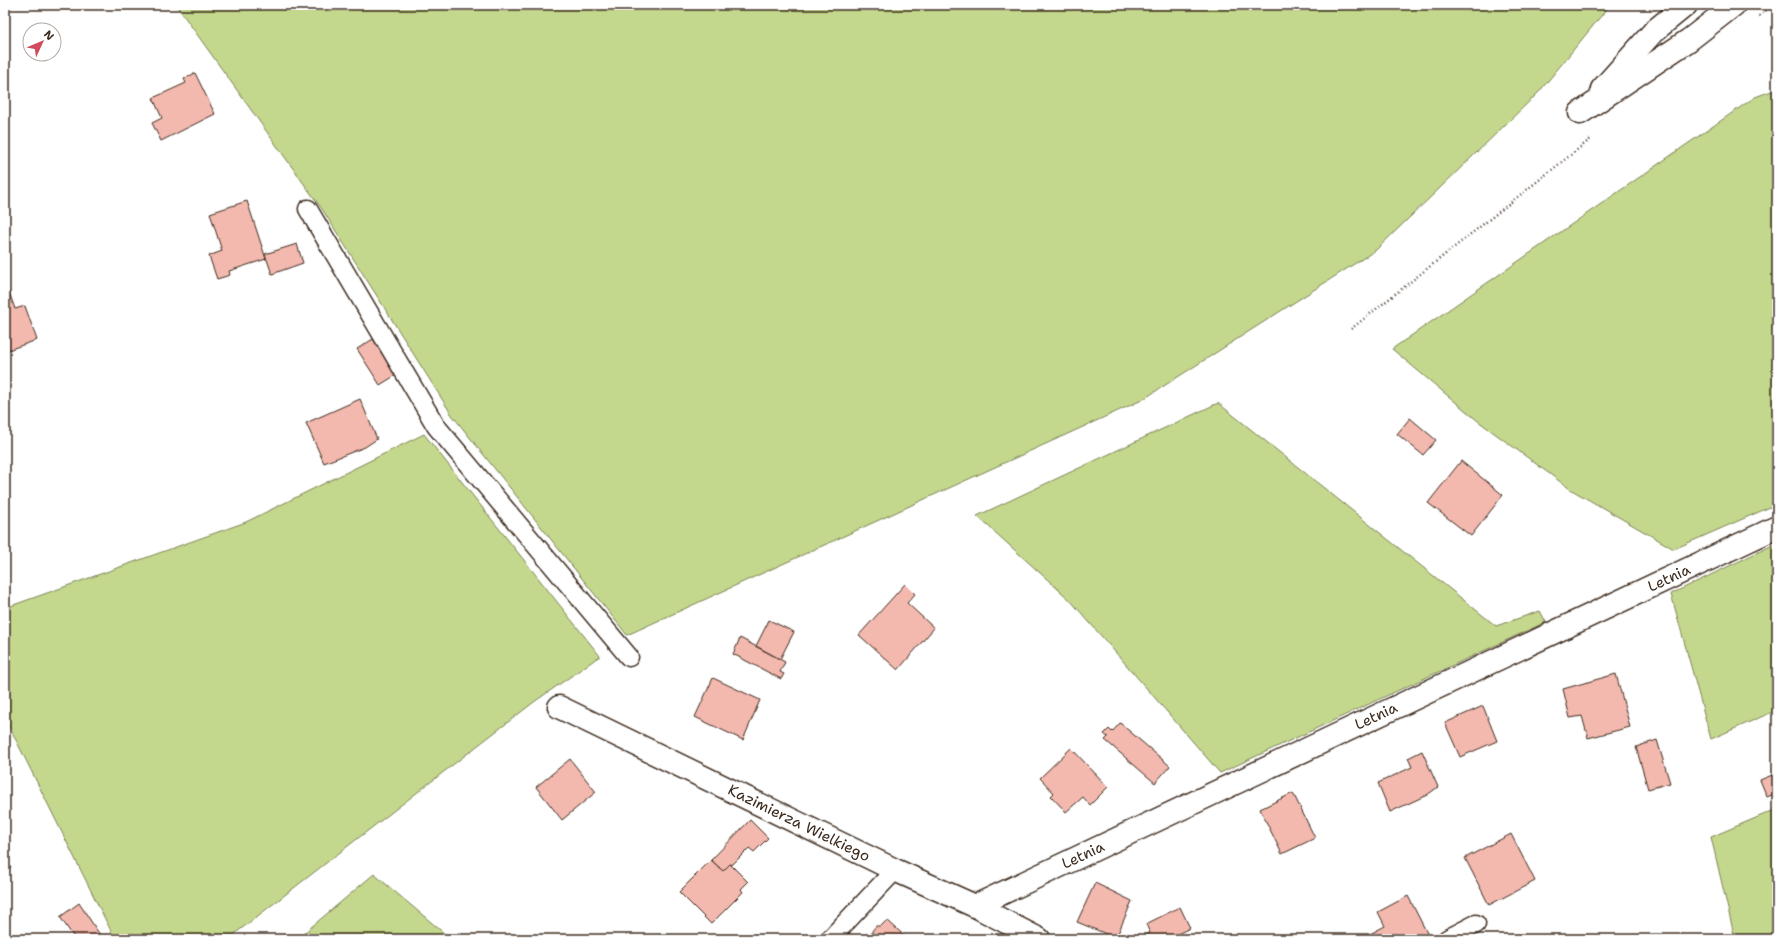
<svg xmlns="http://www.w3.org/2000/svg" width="1782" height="944" font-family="'Shantell Sans',sans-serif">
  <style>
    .green { fill: #c3d88d; stroke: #7f8156 }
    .building { fill: #f3b9af; stroke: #3b2a1e }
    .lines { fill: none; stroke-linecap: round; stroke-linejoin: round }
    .service-casing { stroke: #3b2a1e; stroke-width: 21 }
    .minor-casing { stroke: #3b2a1e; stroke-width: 25 }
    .path { stroke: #3b2a1e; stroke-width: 2.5; stroke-dasharray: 1 3; stroke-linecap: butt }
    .service { stroke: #fff; stroke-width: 18 }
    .minor { stroke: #fff; stroke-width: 22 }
    .labels { text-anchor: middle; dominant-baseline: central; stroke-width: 3; stroke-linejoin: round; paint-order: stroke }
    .street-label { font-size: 15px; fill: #3b2a1e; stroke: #fff }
  </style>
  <rect width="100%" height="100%" fill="#fff"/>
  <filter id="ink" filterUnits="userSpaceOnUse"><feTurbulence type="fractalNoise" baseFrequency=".025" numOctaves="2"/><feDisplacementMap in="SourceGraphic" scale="8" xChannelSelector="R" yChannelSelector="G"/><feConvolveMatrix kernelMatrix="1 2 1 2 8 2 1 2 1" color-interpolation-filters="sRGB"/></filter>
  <g filter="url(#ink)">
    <g class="green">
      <polygon points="176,5 1610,5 1539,92 1376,250 1142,400 627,635 452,415 322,209"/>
      <polygon points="1777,89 1777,504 1674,549 1570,489 1478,421 1392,349 1755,97"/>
      <polygon points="1218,403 1496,626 1540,611 1546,622 1220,773 1070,600 977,516"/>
      <polygon points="424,434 600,656 534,702 228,939 115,939 5,718 5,608 246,522"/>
      <polygon points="1777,543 1777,710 1711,739 1671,594"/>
      <polygon points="1777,809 1777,939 1735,939 1711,837"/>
      <polygon points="374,874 451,939 297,939"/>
    </g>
    <g class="building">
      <polygon points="195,73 215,114 161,141 152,123 162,118 153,98 186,83 184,79"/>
      <polygon points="247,201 266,259 229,271 230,275 217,279 209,256 222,251 210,213"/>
      <polygon points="297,244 303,263 272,274 265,254"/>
      <polygon points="9,292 15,309 25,306 37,340 8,350 5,341 5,293"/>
      <polygon points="373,339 396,375 380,385 357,349"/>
      <polygon points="360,399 377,439 365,447 324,463 306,423"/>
      <polygon points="1410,418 1436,440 1423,455 1397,434"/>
      <polygon points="1461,461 1503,495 1471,536 1428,503"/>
      <polygon points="905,584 915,594 907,603 934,628 898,670 859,635"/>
      <polygon points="769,620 794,632 780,659 756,646"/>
      <polygon points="740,638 785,662 780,672 784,674 781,679 733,654"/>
      <polygon points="1616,674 1630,727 1588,738 1582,716 1570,718 1563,689"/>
      <polygon points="713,678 760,700 743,740 695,717"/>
      <polygon points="1483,706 1497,741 1460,757 1445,723"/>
      <polygon points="1120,723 1170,766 1155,783 1105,740 1108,737 1104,734 1109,729 1112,732"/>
      <polygon points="1657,740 1670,783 1648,789 1636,747"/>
      <polygon points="1071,748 1108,787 1090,805 1083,797 1066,812 1051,796 1054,793 1040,778"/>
      <polygon points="1422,751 1438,787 1427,795 1390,812 1378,783 1412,767 1408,758"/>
      <polygon points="570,759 596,792 562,820 536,787"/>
      <polygon points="1777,773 1777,793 1767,797 1760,780"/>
      <polygon points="1293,793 1315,838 1282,854 1260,809"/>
      <polygon points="750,820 768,838 754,852 749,848 732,865 730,864 723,871 711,860"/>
      <polygon points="1511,834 1535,881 1489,905 1465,858"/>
      <polygon points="5,859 11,867 5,871"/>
      <polygon points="711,860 723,871 730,864 748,882 741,889 743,892 711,924 679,892"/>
      <polygon points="1095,883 1132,901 1116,938 1077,922"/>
      <polygon points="1408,896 1429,937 1426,939 1370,939 1368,935 1385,926 1378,912"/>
      <polygon points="79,903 100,935 95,939 75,939 60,917"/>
      <polygon points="1180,907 1190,928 1167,939 1146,939 1145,935 1150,933 1146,924"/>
      <polygon points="887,920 908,939 869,939 872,936 872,931 876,926 881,926"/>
    </g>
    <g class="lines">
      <g class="service-casing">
        <g id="service">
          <polyline points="308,209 436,426 629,657"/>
          <polyline points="830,939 895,870"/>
          <polyline points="1447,939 1476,924"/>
        </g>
      </g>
      <g class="minor-casing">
        <g id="minor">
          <polyline points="1602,89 1654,31 1686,5"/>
          <polyline points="1580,113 1689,40 1734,5"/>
          <polyline points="559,707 895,870 975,906 1039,939"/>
          <polyline points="975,906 1777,527"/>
        </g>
      </g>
      <g class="path">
        <polyline points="1759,16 1773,5"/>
        <polyline points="1351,329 1592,138"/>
      </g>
      <use href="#service" class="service"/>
      <use href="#minor" class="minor"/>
    </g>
  </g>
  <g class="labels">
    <g class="street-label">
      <text transform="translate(1669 578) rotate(-25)">Letnia</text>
      <text transform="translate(1376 716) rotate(-25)">Letnia</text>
      <text transform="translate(799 823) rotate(26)">Kazimierza Wielkiego</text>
      <text transform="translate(1083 855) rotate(-25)">Letnia</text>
    </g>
  </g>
  <rect width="1782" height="944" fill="none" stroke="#fff" stroke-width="20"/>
  <rect x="10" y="10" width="1762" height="924" fill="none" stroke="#3b2a1e" stroke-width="1.5" filter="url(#ink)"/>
  <g transform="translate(42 42) rotate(46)"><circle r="19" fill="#ffffff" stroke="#b1aaa5"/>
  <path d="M0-3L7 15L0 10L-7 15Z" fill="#d1495b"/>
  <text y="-6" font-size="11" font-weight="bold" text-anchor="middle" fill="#3b2a1e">N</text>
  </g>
</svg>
